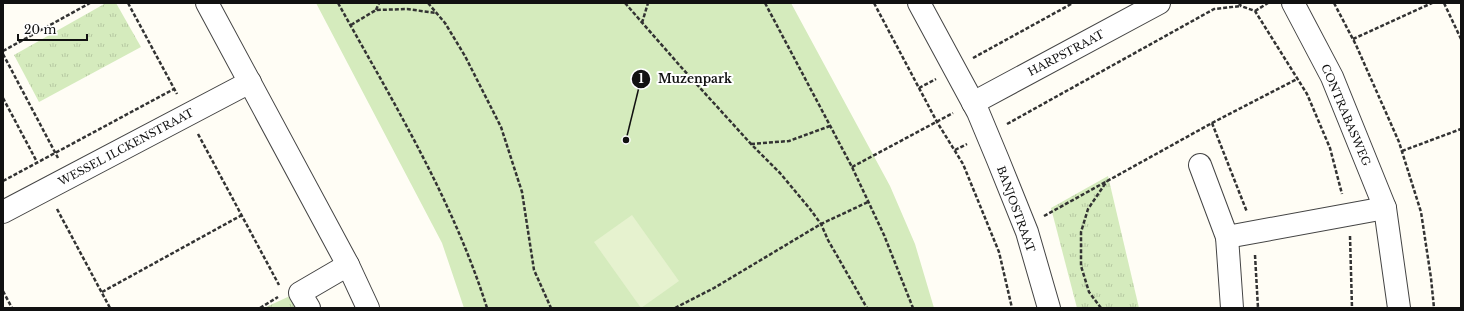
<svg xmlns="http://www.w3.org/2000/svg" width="1464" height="311" font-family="'Libre Baskerville',serif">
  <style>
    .grass { fill: url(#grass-tufts) }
    .park { fill: #d5ebbd }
    .pitch { fill: #e6f2cf }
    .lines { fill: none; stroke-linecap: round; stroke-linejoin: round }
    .minor-casing { stroke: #444; stroke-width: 24 }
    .path { stroke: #333; stroke-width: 2.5; stroke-dasharray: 4 2; stroke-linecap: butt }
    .minor { stroke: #fff; stroke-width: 22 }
    .labels { text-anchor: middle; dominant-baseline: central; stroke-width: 4; stroke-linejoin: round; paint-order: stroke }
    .street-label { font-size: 11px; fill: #111; stroke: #fff }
    .leader { fill: none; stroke: #111; stroke-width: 1.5 }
    .callout-dot { fill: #111; stroke: #fff; stroke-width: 1.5 }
    .mark-label { font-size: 12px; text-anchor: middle; font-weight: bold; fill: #fff }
    .callout-label { font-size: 12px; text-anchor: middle; font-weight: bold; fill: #111; stroke: #fff; stroke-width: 4; stroke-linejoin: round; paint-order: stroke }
  </style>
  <defs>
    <pattern id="grass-tufts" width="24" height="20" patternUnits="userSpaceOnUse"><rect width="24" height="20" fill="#d5ebbd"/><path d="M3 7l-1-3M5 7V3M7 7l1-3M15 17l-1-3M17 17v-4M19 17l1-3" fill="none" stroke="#b6c8a1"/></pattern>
  </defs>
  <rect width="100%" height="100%" fill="#fffdf5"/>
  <g class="grass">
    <polygon points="106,3 116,3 141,47 39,102 14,55"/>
    <polygon points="1108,176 1139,308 1077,308 1051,208"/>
    <polygon points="292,295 299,308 264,308"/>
  </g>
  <polygon class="park" points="316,3 791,3 890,186 915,244 934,308 464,308 442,243"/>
  <polygon class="pitch" points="632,215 679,281 641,308 594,242"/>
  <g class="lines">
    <g class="minor-casing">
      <g id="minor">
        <polyline points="207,3 348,265 368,308"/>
        <polyline points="919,3 978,112 998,160 1027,232 1049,308"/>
        <polyline points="1293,3 1332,77 1385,208 1399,308"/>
        <polyline points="973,103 1159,3"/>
        <polyline points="1200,165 1227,237 1232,308"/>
        <polyline points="3,212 250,82"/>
        <polyline points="1227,237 1385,208"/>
        <polyline points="309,308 300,293 348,265"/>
      </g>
    </g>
    <g class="path">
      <polyline points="128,3 177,94"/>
      <path d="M338 3C393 102 453 200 487 308"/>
      <polyline points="428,3 445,23 465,56 501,127 522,192 534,270 551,308"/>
      <polyline points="625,3 681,67 751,144 780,173 810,209 821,224 828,240 867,308"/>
      <polyline points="765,3 852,167 884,235 913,308"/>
      <polyline points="874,3 937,122 963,164 999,252 1012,308"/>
      <polyline points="1239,3 1241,6 1255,11 1307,94 1330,148 1342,194"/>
      <polyline points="1334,3 1356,45 1399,142 1421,212 1431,278 1434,308"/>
      <polyline points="1444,3 1461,39"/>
      <polyline points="376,10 379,3"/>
      <polyline points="1255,11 1268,3"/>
      <polyline points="642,23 648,3"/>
      <polyline points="351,25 376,10 407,9 436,13"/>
      <polyline points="1353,39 1432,3"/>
      <polyline points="3,51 90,3"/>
      <polyline points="3,54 58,158"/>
      <polyline points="973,58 1073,3"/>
      <polyline points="919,88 936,79"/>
      <polyline points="3,98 37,162"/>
      <polyline points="1212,123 1297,79"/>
      <polyline points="1007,124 1214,9 1241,6"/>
      <polyline points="198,134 279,285"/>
      <polyline points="751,144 789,141 830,126"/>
      <polyline points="955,150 967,144"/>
      <polyline points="1402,151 1461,129"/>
      <polyline points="852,167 953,113"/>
      <polyline points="3,181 174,89"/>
      <polyline points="57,209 110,308"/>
      <polyline points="1044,216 1212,123 1247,212"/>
      <polyline points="1350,236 1352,308"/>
      <polyline points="1255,255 1258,308"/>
      <polyline points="3,291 12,308"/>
      <polyline points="102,292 242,215"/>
      <polyline points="260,308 278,297"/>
      <polyline points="675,308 714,288 821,224 868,202"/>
      <polyline points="1101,308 1089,292 1081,266 1081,232 1088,209 1107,181"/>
    </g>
    <use href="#minor" class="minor"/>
  </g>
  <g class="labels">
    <g class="street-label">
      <text transform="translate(1066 53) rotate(-28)">HARPSTRAAT</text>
      <text transform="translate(1346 115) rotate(67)">CONTRABASWEG</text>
      <text transform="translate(126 147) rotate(-28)">WESSEL ILCKENSTRAAT</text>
      <text transform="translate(1016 209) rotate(70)">BANJOSTRAAT</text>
    </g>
  </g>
  <path class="leader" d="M626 140L641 79"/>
  <g class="callout-dot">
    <circle cx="626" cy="140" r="4"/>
    <circle cx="641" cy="79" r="10"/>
  </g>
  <g class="mark-label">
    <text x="641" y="83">1</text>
  </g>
  <g class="callout-label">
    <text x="695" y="83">Muzenpark</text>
  </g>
  <rect width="1464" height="311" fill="none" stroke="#111111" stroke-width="8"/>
  <path d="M18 34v6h69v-6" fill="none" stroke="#111111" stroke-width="2"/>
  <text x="24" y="34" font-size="12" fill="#111111" stroke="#ffffff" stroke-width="3" paint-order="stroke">20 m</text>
</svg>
